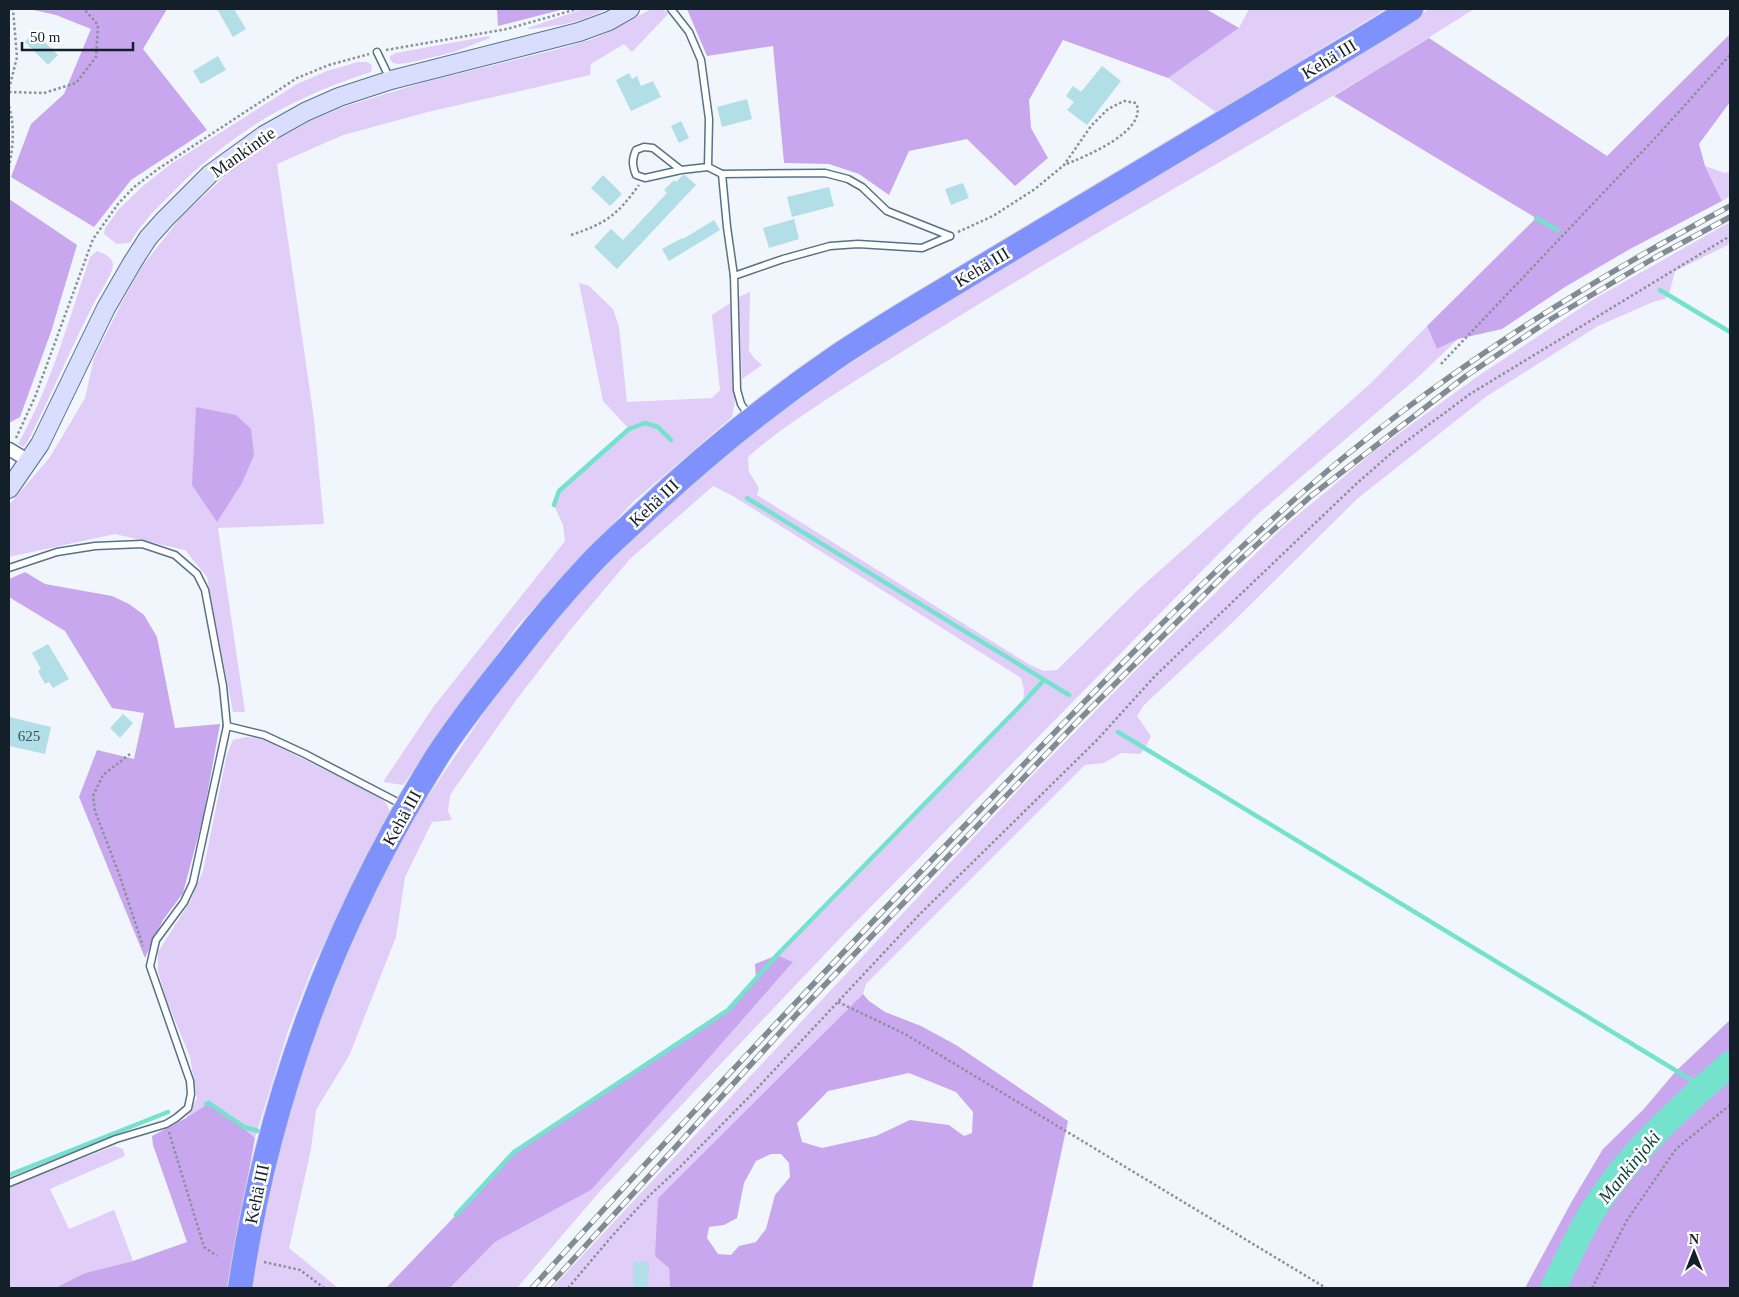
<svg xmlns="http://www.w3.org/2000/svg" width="1739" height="1297" font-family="'Times New Roman',serif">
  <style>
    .green { fill: #e1cef8 }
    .forest { fill: #c8a7ee; fill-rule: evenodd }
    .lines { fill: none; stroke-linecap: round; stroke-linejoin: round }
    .stream { stroke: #75e2ce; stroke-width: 4.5 }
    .river { stroke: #75e2ce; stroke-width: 26 }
    .building { fill: #b1dee7 }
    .lane-casing { stroke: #567288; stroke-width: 9 }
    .street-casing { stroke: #567288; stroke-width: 15 }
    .secondary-casing { stroke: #567288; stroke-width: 20 }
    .highway-casing { stroke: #d0d2d4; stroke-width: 26 }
    .path { stroke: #899198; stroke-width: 2.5; stroke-dasharray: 2.5 2.5; stroke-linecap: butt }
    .lane { stroke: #fff; stroke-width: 6 }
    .street { stroke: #fff; stroke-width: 12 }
    .secondary { stroke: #d9defe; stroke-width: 18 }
    .highway { stroke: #7f91fd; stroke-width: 24 }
    .rail-casing { stroke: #828b92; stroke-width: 5.5 }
    .rail { stroke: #fff; stroke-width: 4; stroke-dasharray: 11; stroke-linecap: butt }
    .labels { text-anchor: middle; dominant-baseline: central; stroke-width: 5; stroke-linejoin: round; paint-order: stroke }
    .number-label { font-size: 15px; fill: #3b5058 }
    .street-label { font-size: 18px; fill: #142029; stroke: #fff }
    .water-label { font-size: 19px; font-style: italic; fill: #0b3f37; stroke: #fff }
  </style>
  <rect width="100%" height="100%" fill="#f0f6fb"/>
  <g class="green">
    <path d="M583 9H607C579 23 559 26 528 29V28Z"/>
    <polygon points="651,9 661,9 669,13 632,52 624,44 591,64 590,75 432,111 343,135 277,164 314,419 324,524 218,528 245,712 233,712 207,577 185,550 115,534 9,557 9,505 50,457 85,398 94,358 121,304 140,269 181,217 236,166 265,146 310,121 343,107 421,83 562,48 590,40 614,30"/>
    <polygon points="1249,9 1386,9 1216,112 1168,78 1239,28"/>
    <path d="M1429 9H1474C1306 117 1128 211 958 317 913 345 868 372 824 401 797 419 771 436 748 457L749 472 759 488 757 495 1030 665 1044 671 1057 670 1140 588 1371 383 1427 326 1437 349 1458 339 1416 379 1259 513 845 933 601 1190 517 1288H450L495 1242 591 1190 695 1074 793 962 777 955 1023 703 1024 689 1021 678 733 496 713 486 630 559 571 629 517 699 450 795 448 811 452 820 432 822 405 877 396 937 349 1056 316 1110 311 1149 289 1248 338 1288H252L259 1245 295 1085 352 937 415 816 498 692 598 571 693 480 788 405 916 320 1379 41Z"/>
    <polygon points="489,36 490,38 454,52 408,63 398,64 393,63 390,59 390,56 396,53"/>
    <path d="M358 62H366L371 64 372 67 371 72C291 98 234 130 174 191 158 207 141 223 130 243L117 244 104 234 105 228 119 209 143 186 171 164 297 84 327 71Z"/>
    <polygon points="1705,166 1725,173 1730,171 1730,196 1722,201"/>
    <polygon points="1730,222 1730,244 1675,271 1670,291 1665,299 1653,302 1598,326 1487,396 1357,499 1234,621 1144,705 1137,716 1151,736 1145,748 1140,754 1121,753 1104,763 1085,765 866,984 863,994 658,1198 669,1268 670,1288 552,1288 1020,788 1135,671 1281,529 1376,450 1478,376 1594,299"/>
    <path d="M97 251C103 253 113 257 113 265 113 274 96 298 92 307 69 352 50 398 27 443L23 447 18 444C51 386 69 319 90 257Z"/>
    <polygon points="579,283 589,286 613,309 619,327 627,402 712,398 720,390 712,315 730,303 735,401 732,417 633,502 518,625 403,785 383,782 434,706 565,541 563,525 554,505 559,491 629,429 603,401"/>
    <polygon points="750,292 749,351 755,359 762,365 742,379 739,297"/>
    <polygon points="246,737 261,738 379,797 386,803 390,811 313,966 288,1031 255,1138 225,1112 209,1103 186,1118 197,1098 190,1057 167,1001 158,971 158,952 191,900 203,871 227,754 233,740"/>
    <polygon points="114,1146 123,1149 125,1156 50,1189 69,1229 114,1210 133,1261 85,1273 55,1288 9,1288 9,1187"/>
  </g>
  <g class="forest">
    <polygon points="29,9 167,9 143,49 207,130 131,180 94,227 11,177 31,124 64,94 91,29 56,15"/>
    <polygon points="497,9 564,9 498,26"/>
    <polygon points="687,9 1206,9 1239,28 1168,78 1063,40 1029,100 1031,128 1048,158 1015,186 967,139 909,151 889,195 859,174 829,164 784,163 773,46 707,56"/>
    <polygon points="1730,34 1730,102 1699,144 1705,166 1722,201 1630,249 1565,287 1502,329 1458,339 1437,349 1427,326 1536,218 1334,96 1429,38 1607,156"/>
    <polygon points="9,199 77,245 51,332 20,417 9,423"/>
    <polygon points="196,407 236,415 251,429 254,455 242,483 217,522 192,485"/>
    <polygon points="25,572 45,584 112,596 129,604 144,615 157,637 175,728 220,724 203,818 183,893 163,920 145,958 79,797 97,750 134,759 144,713 112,708 65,631 9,597 9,579"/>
    <polygon points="777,955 793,962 695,1074 591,1190 495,1242 450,1288 386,1288 456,1215 514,1152 658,1057 728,1010 756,979 755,964"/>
    <path d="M863 994 869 1001 885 1012 921 1026 956 1045 1068 1121 1032 1288H670L669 1268 655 1256 658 1198ZM909 1073 956 1092 973 1112 972 1133 964 1136 949 1125 910 1120 876 1136 822 1148 802 1142 797 1123 828 1091ZM771 1154H781L789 1163 790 1177 775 1195 766 1229 756 1242 739 1246 731 1255 718 1254 707 1238 709 1227 724 1225 737 1218 744 1183 756 1161Z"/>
    <polygon points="1730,1020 1730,1288 1525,1288 1572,1201 1603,1149 1643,1110 1676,1071"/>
    <polygon points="209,1103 225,1112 255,1138 227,1288 55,1288 85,1273 133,1261 187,1242 153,1145 152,1136 186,1118"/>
  </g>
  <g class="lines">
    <g class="stream">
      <polyline points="1536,218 1558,230"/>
      <polyline points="1660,290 1730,332"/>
      <polyline points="747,498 1069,695"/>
      <polyline points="554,505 559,491 629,429 645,423 658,427 671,440"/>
      <polyline points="1118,732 1703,1087"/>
      <polyline points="206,1104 209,1103 244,1127 258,1131"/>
      <polyline points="9,1175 168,1112"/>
      <polyline points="456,1215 514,1152 728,1010 777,955 1023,703 1044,680"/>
    </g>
    <path class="river" d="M1553 1288C1565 1265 1576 1240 1589 1217 1625 1157 1678 1109 1730 1064"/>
  </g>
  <g class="building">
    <polygon points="217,9 234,9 246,29 233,37"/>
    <polygon points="34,32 58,55 48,65 25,42"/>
    <polygon points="218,56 226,70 201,84 193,71"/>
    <polygon points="1102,66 1121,81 1087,125 1067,110 1074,102 1066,96 1073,86 1081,92"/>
    <polygon points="629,73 632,79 637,76 641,86 653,81 661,97 631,111 616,80"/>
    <polygon points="747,99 752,119 722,127 717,107"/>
    <polygon points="681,121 689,138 679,143 671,126"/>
    <polygon points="603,175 622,194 610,206 591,188"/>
    <polygon points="683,175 685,175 696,185 617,269 594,247 611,229 623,240 667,193 664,190 674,180 676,182"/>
    <polygon points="963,183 969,198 951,205 945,189"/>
    <polygon points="829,187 834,206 792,217 787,197"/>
    <polygon points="794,219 799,239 769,248 763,228"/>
    <polygon points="714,220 720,230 669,261 662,249 682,238 683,239"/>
    <polygon points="48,644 69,679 53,688 49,682 45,684 38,671 41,669 32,653"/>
    <polygon points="123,714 133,723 120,738 110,728"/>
    <polygon points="9,717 51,727 45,754 9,746"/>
    <polygon points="634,1262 649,1262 648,1288 633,1288"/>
  </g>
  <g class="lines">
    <g class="lane-casing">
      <g id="lane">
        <path d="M671 9 689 32 701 60 709 119 708 167 681 170 645 178 636 175C632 165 632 159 636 150L644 147 653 148 681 170"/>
        <polyline points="377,52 390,79"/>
        <polyline points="708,167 722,174 727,227 734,276 737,390 741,404 749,416"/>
        <polyline points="722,174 825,173 848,179 862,187 887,211 950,236"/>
        <polyline points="734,276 783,259 830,246 858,244 922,248 950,236"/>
        <polyline points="9,568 57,552 95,546 142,544 175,555 197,574 205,590 223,686 227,726 193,883 184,902 156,940 150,966 190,1081 191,1094 188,1108 176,1118 166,1124 116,1139 9,1183"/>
        <polyline points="227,726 264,735 305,754 403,805"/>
      </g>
    </g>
    <g class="street-casing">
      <polyline id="street" points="9,449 29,461"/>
    </g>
    <g class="secondary-casing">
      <polyline id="secondary" points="9,489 40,444 106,308 132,263 148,238 165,219 210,174 264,135 305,112 339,97 391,80 579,32 609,21 630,9"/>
    </g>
    <g class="highway-casing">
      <path id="highway" d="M240 1288C268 1097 335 919 438 755 460 721 484 691 509 660 535 626 562 594 591 563 606 547 622 533 637 519 699 460 765 406 835 358 882 326 933 297 982 267 1081 207 1180 148 1279 89 1323 62 1368 37 1411 9"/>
    </g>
    <g class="path">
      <polyline points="386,50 507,29 577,9"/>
      <polyline points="9,89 17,57 13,9"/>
      <polyline points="9,92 44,93 76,83 96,57 98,25 84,9"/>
      <path d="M9 106C15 127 13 146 9 167"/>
      <path d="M958 232 993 216 1035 189 1064 165 1091 126 1108 109 1124 101 1136 103C1149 131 1084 157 1064 165"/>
      <path d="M571 235C607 223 617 215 639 185"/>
      <polyline points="1441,364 1658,135 1730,55"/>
      <polyline points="16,438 35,397 93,239 118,204 134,187 158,169 297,78 329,65 369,54"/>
      <polyline points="130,754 103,775 93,796 95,811 119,874 143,946"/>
      <polyline points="838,1002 905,1034 1326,1288"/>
      <polyline points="169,1132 204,1247 217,1256"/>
      <polyline points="264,1262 300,1270 324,1288"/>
      <polyline points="568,1288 613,1235 649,1196 681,1166 749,1097 919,915 1097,740 1155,676 1355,485 1396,449 1470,394 1730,236"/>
      <polyline points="1592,1288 1627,1220 1676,1149 1730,1105"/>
    </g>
    <use href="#lane" class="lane"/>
    <use href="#street" class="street"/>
    <use href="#secondary" class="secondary"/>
    <use href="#highway" class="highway"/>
    <g class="rail-casing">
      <g id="rail">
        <path d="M532 1288C669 1137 808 988 950 841 1065 722 1179 600 1304 491 1433 378 1579 287 1730 206"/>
        <polyline points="547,1288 797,1014 1080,719 1231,568 1311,496 1466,376 1551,319 1656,257 1730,217"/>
      </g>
    </g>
    <use href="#rail" class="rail"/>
  </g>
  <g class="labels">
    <g class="number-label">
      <text x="29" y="736">625</text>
    </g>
    <g class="street-label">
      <text transform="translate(1329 59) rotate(-31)">Kehä III</text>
      <text transform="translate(243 152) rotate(-35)">Mankintie</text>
      <text transform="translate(982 267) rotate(-31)">Kehä III</text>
      <text transform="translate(654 503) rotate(-43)">Kehä III</text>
      <text transform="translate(402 818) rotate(-61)">Kehä III</text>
      <text transform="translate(257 1194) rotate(-78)">Kehä III</text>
    </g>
    <g class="water-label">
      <text transform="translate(1629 1167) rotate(-51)">Mankinjoki</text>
    </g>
  </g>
  <rect width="1739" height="1297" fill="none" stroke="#142029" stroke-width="20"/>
  <g transform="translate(1694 1252)" stroke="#ffffff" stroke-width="4" paint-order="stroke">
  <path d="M0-4L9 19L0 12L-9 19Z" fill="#142029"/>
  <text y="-8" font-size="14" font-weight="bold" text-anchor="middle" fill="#142029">N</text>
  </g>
  <path d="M22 42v8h111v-8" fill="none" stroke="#142029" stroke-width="2.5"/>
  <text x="30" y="42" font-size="15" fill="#142029" stroke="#ffffff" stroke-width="4" paint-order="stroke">50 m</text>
</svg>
